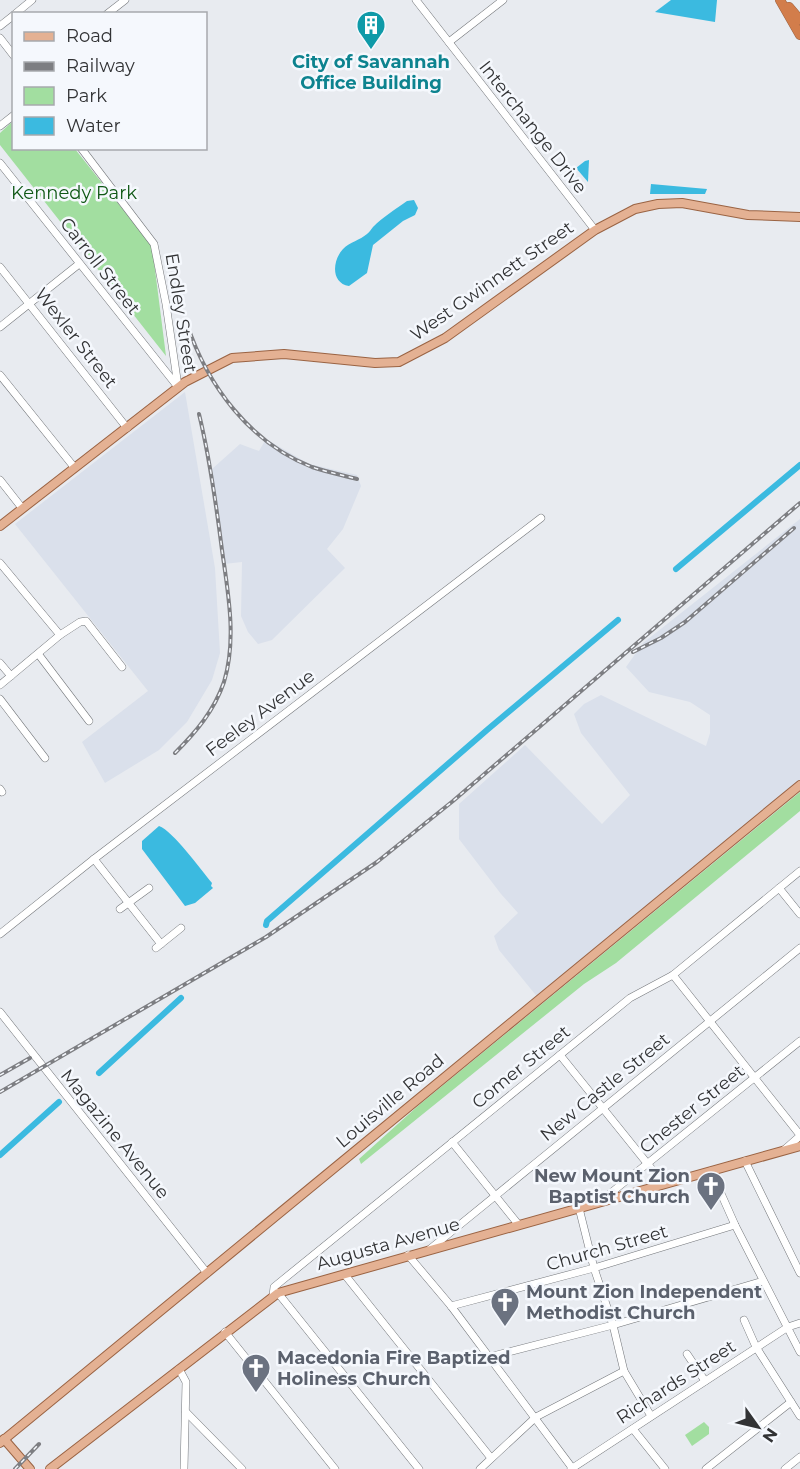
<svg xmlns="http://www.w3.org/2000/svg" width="800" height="1469" font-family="Montserrat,sans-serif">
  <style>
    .built { fill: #dae0eb }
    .green { fill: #a2dea0 }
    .water { fill: #3bbae0 }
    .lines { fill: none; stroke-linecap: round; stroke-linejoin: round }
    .canal { stroke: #3bbae0; stroke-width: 6 }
    .minor-casing { stroke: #74777b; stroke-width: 8 }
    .major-casing { stroke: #9a6343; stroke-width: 10 }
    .highway-casing { stroke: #9a6343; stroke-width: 10 }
    .minor { stroke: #fff; stroke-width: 7 }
    .major { stroke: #e4b193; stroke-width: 8 }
    .highway { stroke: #d27d4b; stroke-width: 9 }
    .rail-casing { stroke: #7d7e82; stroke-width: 4 }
    .rail { stroke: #f5f8fd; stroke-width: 1.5; stroke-dasharray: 4.5; stroke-linecap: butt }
    .labels { text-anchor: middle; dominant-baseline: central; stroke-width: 5; stroke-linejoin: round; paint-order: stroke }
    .culture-label { font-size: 18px; font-weight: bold; fill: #0d838f; stroke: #f5f8fd }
    .street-label { font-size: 18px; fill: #323335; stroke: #f5f8fd }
    .park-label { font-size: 18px; fill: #105816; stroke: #f5f8fd }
    .worship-label { font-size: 18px; font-weight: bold; fill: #5b616d; stroke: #f5f8fd; text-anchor: start }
  </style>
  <rect width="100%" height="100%" fill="#e8ebf0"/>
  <g class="built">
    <polygon points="185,392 215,568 220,653 212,680 187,722 159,750 105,783 82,742 148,691 15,524"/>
    <polygon points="266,439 309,464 357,475 361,486 343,529 327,549 345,568 272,640 258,644 248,632 241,616 242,562 224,564 212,469 240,444 259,451"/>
    <polygon points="800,519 800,785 539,999 499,950 494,936 518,913 501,894 459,839 459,804 525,745 602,824 630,795 581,733 574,714 584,704 601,695 706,746 710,733 710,715 690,702 649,692 626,667 643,643"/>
  </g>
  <g class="green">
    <polygon points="13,121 14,148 75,149 152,246 166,356 0,145 0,133"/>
    <polygon points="800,792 800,811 616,963 584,984 361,1164 359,1159 419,1105"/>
    <polygon points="704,1422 709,1427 709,1434 692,1446 685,1435"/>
  </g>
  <g class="water">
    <polygon points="671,0 717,0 715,22 655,12"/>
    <polygon points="589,160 588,182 576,168 585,161"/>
    <polygon points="651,184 707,189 705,194 650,194"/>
    <path d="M414 200 418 208 415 215 403 221 373 245 367 273 349 286C331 283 332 261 343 249 350 242 360 240 367 234 370 232 371 229 373 227 383 217 396 209 407 201Z"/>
    <path d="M159 826C173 831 201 870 212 883L211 886 213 888 195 903 185 906 142 849V841Z"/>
  </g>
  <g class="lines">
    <g class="canal">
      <polyline points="676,569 800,465"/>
      <polyline points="266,925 267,921 487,730 618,620"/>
      <polyline points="99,1073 181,998"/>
      <polyline points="0,1155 59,1102"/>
    </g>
    <g class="minor-casing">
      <g id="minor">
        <polyline points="416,0 595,230"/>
        <polyline points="15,14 32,0"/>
        <polyline points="107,14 125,0"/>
        <polyline points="0,26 14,15"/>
        <polyline points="0,38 14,56"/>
        <polyline points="449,42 503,0"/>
        <polyline points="0,126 14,115"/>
        <polyline points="81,148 154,244 166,304 178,386"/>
        <polyline points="0,163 178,387"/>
        <polyline points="0,267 127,428"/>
        <polyline points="0,327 79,264"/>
        <polyline points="0,375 74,467"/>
        <polyline points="0,480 22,508"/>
        <polyline points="0,563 60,635"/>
        <polyline points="39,655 89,721"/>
        <polyline points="0,663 11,676"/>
        <polyline points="0,685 60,635 80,622 86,621 122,667"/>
        <polyline points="0,699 45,758"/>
        <polyline points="0,789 2,792"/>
        <polyline points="94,859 161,944"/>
        <polyline points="779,888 800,914"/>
        <polyline points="120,909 149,888"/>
        <polyline points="0,934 94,859 541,518"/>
        <polyline points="156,948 181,928"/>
        <polyline points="673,975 800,1135"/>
        <polyline points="0,1012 207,1273"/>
        <polyline points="560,1055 663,1183"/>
        <polyline points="452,1142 518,1224"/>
        <polyline points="784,1150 800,1136"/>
        <polyline points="745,1161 800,1273"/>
        <polyline points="711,1171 735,1225 800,1352"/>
        <polyline points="602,1200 800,1041"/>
        <polyline points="579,1208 594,1268 613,1325 624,1371 651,1416"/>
        <polyline points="430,1249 800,948"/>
        <polyline points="408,1255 451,1306 573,1469"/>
        <polyline points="345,1275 491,1458"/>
        <polyline points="278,1293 419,1469"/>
        <polyline points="273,1296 274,1287 630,998 673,975 800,871"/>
        <polyline points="451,1306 594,1268 735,1225"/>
        <polyline points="744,1320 756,1347 800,1416"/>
        <polyline points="225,1332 335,1469"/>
        <polyline points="687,1354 705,1381"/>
        <polyline points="489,1357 613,1325 763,1281"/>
        <polyline points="179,1369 186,1382 184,1469"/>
        <polyline points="186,1412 242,1469"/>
        <polyline points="633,1429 665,1469"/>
        <polyline points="480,1469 536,1417 624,1371"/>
        <polyline points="571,1469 788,1327 800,1323"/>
        <polyline points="706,1469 791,1402"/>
        <polyline points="785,1469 800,1457"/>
      </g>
    </g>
    <g class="major-casing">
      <g id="major">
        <polyline points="0,526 185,382 232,358 284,354 375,363 399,362 445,338 595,230 635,209 658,204 682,203 748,215 800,217"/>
        <polyline points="4,1439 30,1469"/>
        <polyline points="0,1443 800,785"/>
        <polyline points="50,1469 278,1293 800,1146"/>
      </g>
    </g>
    <g class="highway-casing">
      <g id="highway">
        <polyline points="780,0 800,35"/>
        <polyline points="789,7 800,20"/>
      </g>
    </g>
    <use href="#minor" class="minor"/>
    <use href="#major" class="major"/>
    <use href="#highway" class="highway"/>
    <g class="rail-casing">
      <g id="rail">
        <path d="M187 324C207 385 250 443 312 467 327 472 342 475 357 479"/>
        <polyline points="633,652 661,638 685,622 794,528"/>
        <path d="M175 753C196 732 214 711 224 682 237 639 228 593 222 550 216 503 210 459 199 414"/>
        <polyline points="0,1075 30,1058"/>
        <polyline points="0,1092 266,937 377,862 453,801 800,503"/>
        <polyline points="15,1469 39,1444"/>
      </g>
    </g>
    <use href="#rail" class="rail"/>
  </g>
  <defs>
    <g id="building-pin" transform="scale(1.5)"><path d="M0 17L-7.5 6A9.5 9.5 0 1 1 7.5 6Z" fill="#0f9aa8" stroke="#f5f8fd"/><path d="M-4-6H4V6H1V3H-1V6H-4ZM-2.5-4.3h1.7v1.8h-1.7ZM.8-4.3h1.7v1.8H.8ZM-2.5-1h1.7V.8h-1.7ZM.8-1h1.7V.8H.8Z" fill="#fff"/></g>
    <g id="church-pin" transform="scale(1.5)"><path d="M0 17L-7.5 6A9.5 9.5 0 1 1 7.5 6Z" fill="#6b7280" stroke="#f5f8fd"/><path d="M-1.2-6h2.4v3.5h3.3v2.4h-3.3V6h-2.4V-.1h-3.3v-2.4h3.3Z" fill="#fff"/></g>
  </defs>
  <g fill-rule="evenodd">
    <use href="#building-pin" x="371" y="25"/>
    <use href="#church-pin" x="711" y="1186"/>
    <use href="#church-pin" x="505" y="1302"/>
    <use href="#church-pin" x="256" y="1368"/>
  </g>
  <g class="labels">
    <g class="culture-label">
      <text x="371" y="62">City of Savannah<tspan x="371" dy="21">Office Building</tspan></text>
    </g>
    <g class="street-label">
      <text transform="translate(533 127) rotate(52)">Interchange Drive</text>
      <text transform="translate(100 266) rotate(52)">Carroll Street</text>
      <text transform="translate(492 281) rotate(-35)">West Gwinnett Street</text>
      <text transform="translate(181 313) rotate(81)">Endley Street</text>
      <text transform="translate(76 338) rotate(52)">Wexler Street</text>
      <text transform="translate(260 713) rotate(-37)">Feeley Avenue</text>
      <text transform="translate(521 1067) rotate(-39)">Comer Street</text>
      <text transform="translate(605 1087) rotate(-39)">New Castle Street</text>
      <text transform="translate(390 1101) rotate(-40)">Louisville Road</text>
      <text transform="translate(692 1109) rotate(-39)">Chester Street</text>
      <text transform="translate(115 1134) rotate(51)">Magazine Avenue</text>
      <text transform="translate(388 1244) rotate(-16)">Augusta Avenue</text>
      <text transform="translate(607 1248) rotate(-16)">Church Street</text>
      <text transform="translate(676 1382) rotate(-33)">Richards Street</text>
    </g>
    <g class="park-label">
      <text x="74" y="193">Kennedy Park</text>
    </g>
    <g class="worship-label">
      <text x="690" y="1176" text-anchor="end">New Mount Zion<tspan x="690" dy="21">Baptist Church</tspan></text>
      <text x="526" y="1292">Mount Zion Independent<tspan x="526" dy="21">Methodist Church</tspan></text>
      <text x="277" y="1358">Macedonia Fire Baptized<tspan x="277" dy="21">Holiness Church</tspan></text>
    </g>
  </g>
  <rect x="12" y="12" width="195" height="138" fill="#f5f8fd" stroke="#a7a9ad" stroke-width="1.5"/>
  <rect x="24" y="32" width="30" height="9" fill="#e4b193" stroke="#a7a9ad" stroke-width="1.5"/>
  <text x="66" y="42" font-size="18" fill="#323335">Road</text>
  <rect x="24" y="62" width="30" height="9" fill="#7d7e82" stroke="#a7a9ad" stroke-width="1.5"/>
  <text x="66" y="72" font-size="18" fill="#323335">Railway</text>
  <rect x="24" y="87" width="30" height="18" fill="#a2dea0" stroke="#a7a9ad" stroke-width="1.5"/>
  <text x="66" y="102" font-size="18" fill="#323335">Park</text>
  <rect x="24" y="117" width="30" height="18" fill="#3bbae0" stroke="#a7a9ad" stroke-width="1.5"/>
  <text x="66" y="132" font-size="18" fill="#323335">Water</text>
  <g transform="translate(758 1427) rotate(124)" stroke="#f5f8fd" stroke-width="4.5" paint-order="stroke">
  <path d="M0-4.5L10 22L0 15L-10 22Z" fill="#323335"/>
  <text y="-9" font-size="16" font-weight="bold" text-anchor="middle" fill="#323335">N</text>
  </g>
</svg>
